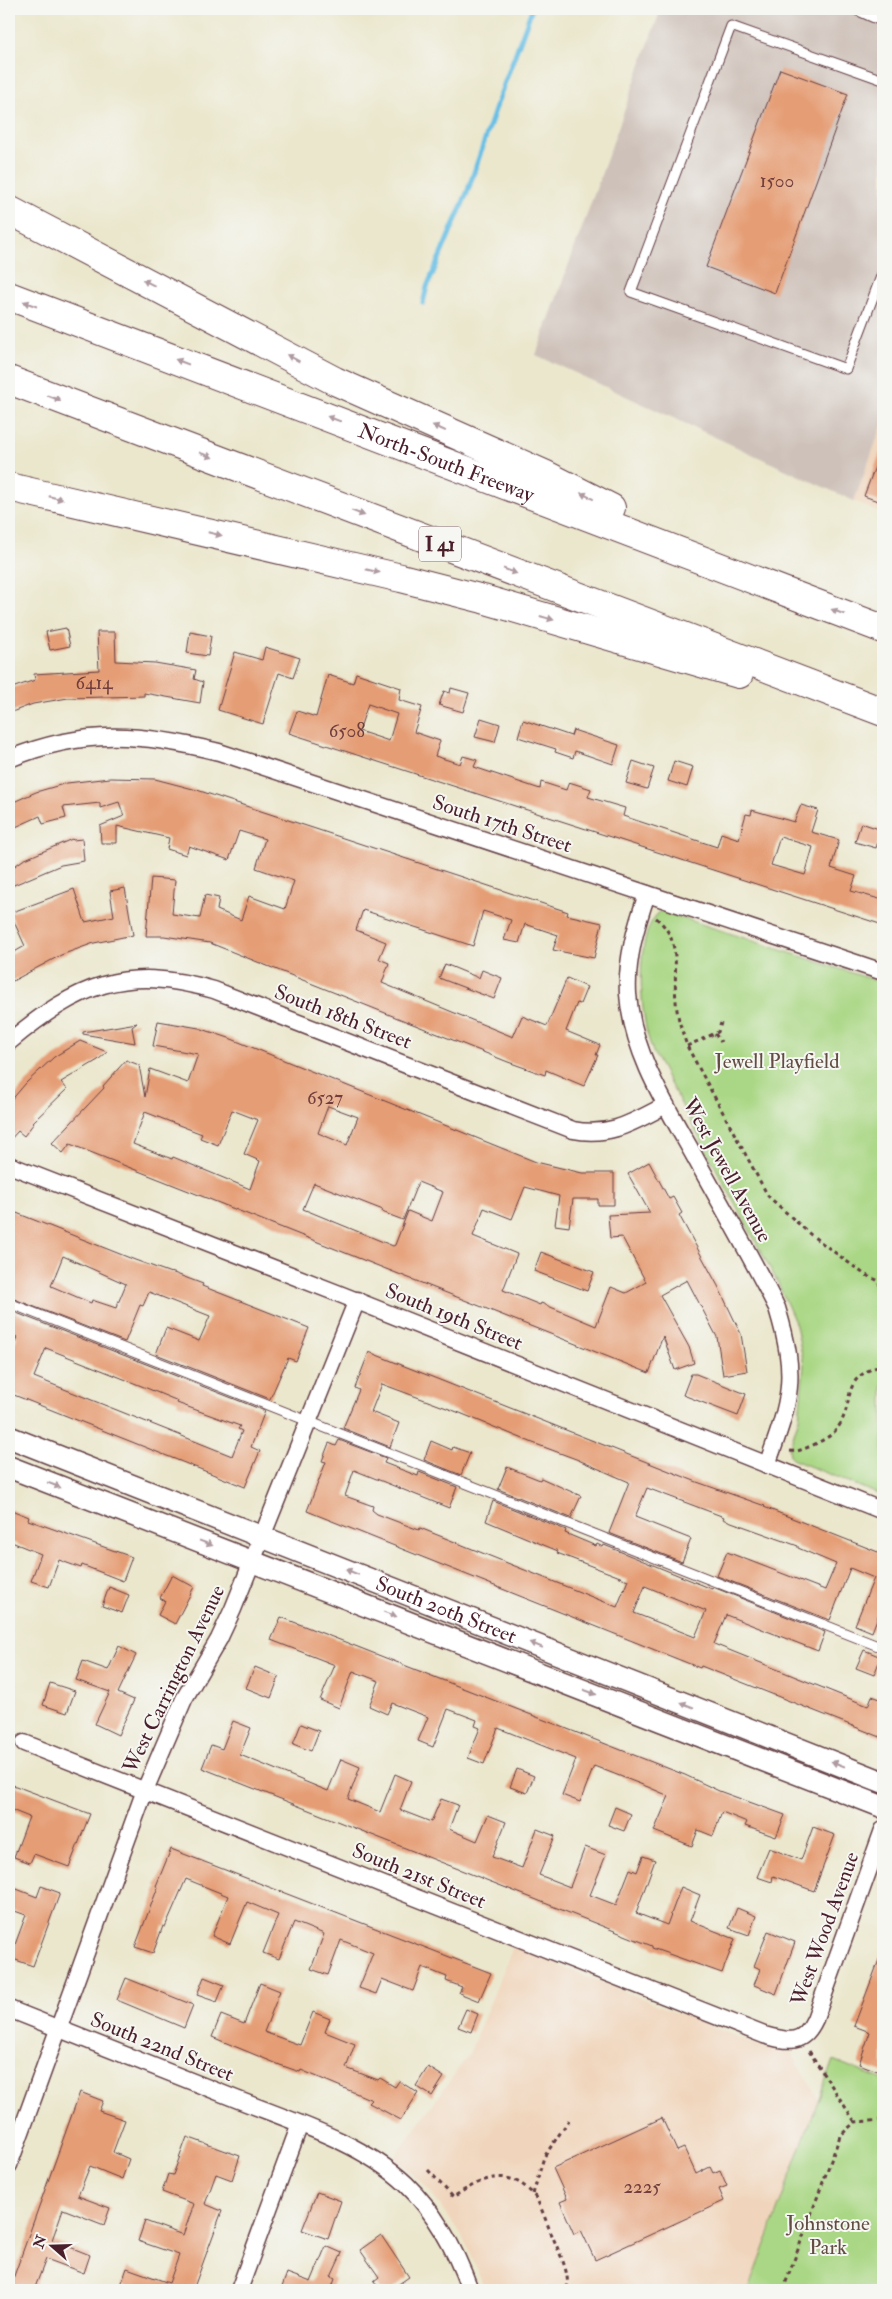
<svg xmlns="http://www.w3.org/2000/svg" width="892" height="2299" font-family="'IM FELL Double Pica',serif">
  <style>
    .built { fill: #f0d5bc }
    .industrial { fill: #cec1b9 }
    .green { fill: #aad785; stroke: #7a7b58 }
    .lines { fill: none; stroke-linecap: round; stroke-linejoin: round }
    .stream { stroke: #68bfe5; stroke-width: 5 }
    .building { fill: #e59d74; fill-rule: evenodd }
    .service-casing { stroke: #623d43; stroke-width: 11 }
    .minor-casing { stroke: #623d43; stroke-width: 19 }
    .tertiary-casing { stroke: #623d43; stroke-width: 24 }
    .motorway-casing { stroke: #623d43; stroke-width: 30 }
    .path { stroke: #623d43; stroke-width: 3; stroke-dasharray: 4 4; stroke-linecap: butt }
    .service { stroke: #fff; stroke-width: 9 }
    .minor { stroke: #fff; stroke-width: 16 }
    .tertiary { stroke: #fff; stroke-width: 21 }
    .motorway { stroke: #fff; stroke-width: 28 }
    .oneway { fill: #ae9aa0 }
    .labels { text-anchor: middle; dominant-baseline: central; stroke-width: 4; stroke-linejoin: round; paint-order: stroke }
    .number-label { font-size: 19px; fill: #713e3d }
    .shield { fill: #f6f6f2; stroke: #7e6067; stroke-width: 1 }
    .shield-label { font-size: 20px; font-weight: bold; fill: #4a1f2b }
    .street-label { font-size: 21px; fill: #4a1f2b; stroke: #f6f6f2 }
    .park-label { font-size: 21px; fill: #624d42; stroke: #f6f6f2 }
  </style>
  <rect width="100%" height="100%" fill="#f6f6f2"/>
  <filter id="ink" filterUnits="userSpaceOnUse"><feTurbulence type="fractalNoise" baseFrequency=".02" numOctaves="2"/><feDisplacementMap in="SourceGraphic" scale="10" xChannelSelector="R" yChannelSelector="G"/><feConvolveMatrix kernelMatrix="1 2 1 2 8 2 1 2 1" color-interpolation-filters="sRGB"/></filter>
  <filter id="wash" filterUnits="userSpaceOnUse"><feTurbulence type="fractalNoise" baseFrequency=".0096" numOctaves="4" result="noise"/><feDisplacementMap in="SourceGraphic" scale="20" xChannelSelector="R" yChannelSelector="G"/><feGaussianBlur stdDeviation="1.12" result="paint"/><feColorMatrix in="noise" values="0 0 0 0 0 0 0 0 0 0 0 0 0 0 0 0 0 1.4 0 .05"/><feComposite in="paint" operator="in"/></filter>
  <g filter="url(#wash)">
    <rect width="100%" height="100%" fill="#ebe7cd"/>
    <g class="built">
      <polygon points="883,423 883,514 854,501"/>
      <polygon points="513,1947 778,2053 791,2052 818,2099 748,2290 484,2290 471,2253 460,2233 429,2190 395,2157 469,2054"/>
    </g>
    <polygon class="industrial" points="661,9 883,9 883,423 854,501 536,355"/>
    <g class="green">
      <path d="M661 911 883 983V1496L794 1460 790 1456 789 1449 799 1418 804 1365 796 1325 777 1281 653 1052C650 1043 646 1032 645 1022 640 996 636 928 661 911Z"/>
      <polygon points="833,2060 883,2080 883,2290 748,2290"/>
    </g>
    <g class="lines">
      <polyline class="stream" points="423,303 427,287 467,193 499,98 532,9"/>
    </g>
    <g id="blocks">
      <g class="building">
        <polygon points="780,69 848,94 775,293 706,267"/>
        <polygon points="882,448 883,448 883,503 864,496"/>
        <polygon points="66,628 70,646 50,650 46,632"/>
        <polygon points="97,632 115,632 116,661 155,663 196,670 194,679 203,682 200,703 144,693 144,696 68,698 33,704 9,713 9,689 35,680 34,674 99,670"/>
        <polygon points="190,632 211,636 208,656 187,653"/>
        <polygon points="265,647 300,658 293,678 279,673 263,724 218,710 235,652 262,660"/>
        <path d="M356 673 401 688 399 700 422 707 414 732 440 741 435 756 460 764 463 756 477 760 474 767 540 789 541 782 566 790 569 782 591 789 588 797 625 808 623 816 717 847 721 833 739 839 746 814 751 815 752 810 794 822 801 805 818 810 811 832 839 840 831 868 856 876 851 891 883 900V925L289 733 297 711 316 717 328 675 353 683ZM368 704 397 714 389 741 359 731ZM780 837 813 847 805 875 771 865Z"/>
        <polygon points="451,688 469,693 463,712 439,705 444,691 450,693"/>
        <polygon points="481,718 500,724 495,742 475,737"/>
        <polygon points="523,720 571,736 573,730 619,745 613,764 575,751 573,758 555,752 556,749 518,737"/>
        <polygon points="633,761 654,768 647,789 626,783"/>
        <polygon points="674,761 693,767 687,787 668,781"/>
        <polygon points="110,778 155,779 197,790 568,912 567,915 602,923 594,958 553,950 558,935 525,924 519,943 504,940 511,920 483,911 473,946 363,910 356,930 386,942 379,959 389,963 382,983 513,1037 522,1016 547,1026 567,978 587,987 580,1004 577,1003 566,1031 600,1045 596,1055 598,1055 584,1086 546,1070 545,1075 508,1062 210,943 164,936 146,936 151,878 175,880 172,914 200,918 205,895 219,898 217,910 241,920 249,896 285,909 294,881 256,868 265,839 239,831 229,860 189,846 186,855 167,849 169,838 117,826 117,843 101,843 100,826 124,816 119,802 100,808 100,803 63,807 66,818 43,824 40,816 9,830 9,804 36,792 67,783"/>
        <polygon points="861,823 882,830 876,848 855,842"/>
        <polygon points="72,839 73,840 82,839 84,861 61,865 9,887 9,870 23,860"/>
        <polygon points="125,888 133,935 94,943 61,955 9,983 9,955 25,946 10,913 74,889 85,922 114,916 110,891"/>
        <polygon points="445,964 479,978 482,970 502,978 494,999 439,978"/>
        <path d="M158 1021 199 1028 229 1038 536 1162 582 1173H614V1205H598V1199H573L569 1227 555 1225 559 1196 525 1187 512 1219 484 1208 473 1236 517 1254 503 1290 540 1305 541 1303 596 1326 611 1287 626 1293 646 1282 622 1237 610 1238 608 1215 650 1213 628 1174 649 1162 669 1199 673 1197 682 1213 679 1215 718 1286 741 1334 747 1371 723 1375 717 1337 687 1280 660 1295 689 1347 694 1363 675 1370 663 1336 649 1373 70 1144 63 1153 52 1143 104 1088 103 1086 126 1060 139 1065 145 1097 150 1069 188 1083 198 1054 153 1046ZM328 1106 358 1117 347 1145 318 1133ZM232 1110 258 1120 244 1154 260 1161 250 1189 173 1157 172 1159 133 1144 145 1112 202 1134 200 1138 218 1145ZM418 1182 443 1192 432 1221 408 1211 395 1245 393 1246 303 1209 314 1183 383 1210 382 1212 403 1220Z"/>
        <polygon points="137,1023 132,1027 135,1043 83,1034 83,1032"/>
        <polygon points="80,1041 107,1052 98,1060 61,1082 67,1089 33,1122 34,1123 24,1136 18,1131 9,1141 9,1103 26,1083 54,1057"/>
        <path d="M9 1210 135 1260 171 1273V1272L203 1284 202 1286 309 1328 296 1361 288 1358 270 1399 156 1354 166 1328 199 1341 210 1316 149 1292 143 1306 140 1305 125 1342 9 1297ZM63 1256 126 1284 116 1308 92 1300 91 1303 51 1286Z"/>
        <polygon points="541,1252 594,1272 587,1291 534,1271"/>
        <path d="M9 1310 265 1411 251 1447 260 1451 245 1487 9 1393V1358L17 1337 9 1334ZM46 1348 144 1387 178 1401 177 1403 240 1426 238 1429 242 1431 232 1456 34 1377Z"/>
        <polygon points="369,1352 697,1482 765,1506 764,1507 883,1554 883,1603 872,1632 855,1625 874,1578 850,1568 830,1620 717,1576 727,1552 825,1590 836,1564 798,1548 798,1546 723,1519 724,1517 647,1488 635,1517 691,1539 682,1562 609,1533 629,1482 576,1459 533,1443 460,1413 382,1384 371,1412 399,1423 390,1447 343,1428 359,1390 355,1388"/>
        <polygon points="691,1374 696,1374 746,1394 738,1416 683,1395"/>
        <path d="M339 1440 386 1458 384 1463 418 1476 419 1472 457 1487 449 1508 354 1470 345 1496 373 1506 372 1510 377 1514 419 1530 420 1528 617 1607 628 1580 557 1553 558 1551 486 1521 493 1501 566 1530 565 1533 596 1546 597 1544 603 1547 604 1545 712 1589 713 1587 825 1632 818 1651 726 1615 714 1644 868 1706 872 1696 883 1700V1738L701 1666 700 1668 307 1511 326 1462 322 1461 329 1443 336 1446ZM645 1586 706 1611 695 1637 634 1613Z"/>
        <polygon points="431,1441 452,1450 453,1447 470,1453 461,1475 424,1460"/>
        <polygon points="507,1467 540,1480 541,1478 581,1496 571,1518 498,1489"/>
        <polygon points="9,1509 29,1517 28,1520 132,1557 123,1581 82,1565 81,1568 59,1560 49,1587 31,1581 41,1554 9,1541"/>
        <polygon points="172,1575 194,1587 175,1624 158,1615 165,1601 160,1598"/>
        <polygon points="109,1587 129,1595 122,1613 102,1606"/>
        <polygon points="281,1617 685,1775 719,1791 785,1815 776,1837 745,1826 747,1822 722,1812 713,1836 698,1830 692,1846 654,1831 669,1796 648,1787 594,1766 580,1802 562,1795 576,1759 498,1728 484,1764 468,1758 480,1728 475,1726 477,1720 448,1709 433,1747 418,1741 428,1717 392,1703 387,1714 369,1706 379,1681 353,1671 339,1708 320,1700 335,1665 271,1640"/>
        <polygon points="119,1646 136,1655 118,1693 134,1700 118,1735 95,1724 110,1692 76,1680 83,1661 108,1670"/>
        <polygon points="864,1650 881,1657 874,1675 856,1668"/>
        <polygon points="255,1667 279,1677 271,1698 246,1688"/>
        <polygon points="50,1683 75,1691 67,1713 43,1705"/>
        <polygon points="233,1721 251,1728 240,1755 328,1791 341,1759 360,1767 348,1799 380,1812 395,1774 411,1781 400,1810 431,1822 441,1799 458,1805 449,1829 477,1841 488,1815 506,1822 492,1857 522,1868 537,1829 555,1836 539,1875 570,1887 585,1847 606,1855 590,1895 616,1905 630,1869 637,1872 643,1856 655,1860 636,1913 667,1925 681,1887 700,1895 690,1921 735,1939 722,1973 652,1948 652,1946 537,1900 202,1768 211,1745 222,1749"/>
        <polygon points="301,1724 319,1731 311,1751 293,1744"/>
        <polygon points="517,1769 534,1776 527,1793 510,1787"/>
        <polygon points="13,1785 90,1814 69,1867 34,1854 30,1863 14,1857 29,1817 9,1809 9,1795"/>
        <polygon points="615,1807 631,1814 624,1831 608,1825"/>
        <polygon points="813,1827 835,1835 814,1891 773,1876 772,1882 757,1877 769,1848 801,1860"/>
        <polygon points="171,1849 491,1973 479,2001 459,1993 462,1987 446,1981 447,1977 422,1967 413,1991 382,1979 376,1994 359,1988 373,1953 341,1940 328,1975 311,1969 324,1934 294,1922 279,1959 263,1953 278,1915 247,1902 230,1944 212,1936 228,1896 186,1879 165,1927 163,1926 153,1953 135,1947 158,1887 156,1886"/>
        <polygon points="9,1886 37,1897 41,1886 60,1893 33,1966 10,1958 26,1915 9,1909"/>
        <polygon points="737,1908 756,1916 749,1935 729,1928"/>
        <polygon points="768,1931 795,1942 776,1994 754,1985 760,1969 754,1966"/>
        <polygon points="882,1952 883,1952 883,2073 859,2064 870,2032 854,2026"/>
        <polygon points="204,1977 224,1985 217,2002 197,1995"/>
        <polygon points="126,1978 193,2005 184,2028 117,2000"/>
        <polygon points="260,1983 280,1991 264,2032 300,2045 313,2012 330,2019 325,2032 355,2044 346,2068 378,2080 380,2078 395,2087 399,2081 418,2093 401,2120 369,2103 372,2100 301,2070 300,2072 280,2065 212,2037 221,2015 244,2024"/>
        <polygon points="466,2009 478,2014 471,2032 458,2027"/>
        <polygon points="428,2067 444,2077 432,2096 416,2086"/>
        <polygon points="80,2092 103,2101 99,2111 125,2120 113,2152 129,2159 122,2179 90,2166 78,2196 110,2208 104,2225 63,2209 52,2240 90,2255 84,2273 46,2259 34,2290 9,2290"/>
        <polygon points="662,2118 677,2151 684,2148 696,2174 710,2167 713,2173 720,2170 727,2186 719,2189 724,2201 595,2260 581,2230 574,2234 560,2202 567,2199 553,2168"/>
        <polygon points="187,2137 240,2156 232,2180 216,2174 205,2204 222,2211 193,2290 134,2290 121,2285 127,2268 169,2283 179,2255 138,2241 145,2221 183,2235 194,2204 162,2192 168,2174 173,2175"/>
        <polygon points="317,2192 341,2201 328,2239 302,2230"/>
        <polygon points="381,2235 409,2277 390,2290 380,2290 374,2281 379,2277 360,2250"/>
        <polygon points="326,2246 342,2253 331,2277 335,2279 331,2290 281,2290 287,2273 311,2282"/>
      </g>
    </g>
  </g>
  <g filter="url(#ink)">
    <use href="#blocks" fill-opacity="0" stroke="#623d43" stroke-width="1"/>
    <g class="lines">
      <g class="service-casing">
        <g id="service">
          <polyline points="856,10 883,22"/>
          <polyline points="883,80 731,26 631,292 846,369 883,271"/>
          <polyline points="9,1303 883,1648"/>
        </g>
      </g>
      <g class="minor-casing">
        <g id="minor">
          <path d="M9 759C84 728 142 733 219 752L883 972"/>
          <path d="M647 894C636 926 626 960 628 994 632 1054 669 1110 697 1161 724 1210 752 1258 777 1308 798 1377 791 1399 767 1465"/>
          <path d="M9 1042C77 985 125 964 214 990L573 1130C611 1137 633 1122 666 1105"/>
          <polyline points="9,1165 337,1293 883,1511"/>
          <path d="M24 1743 764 2035C789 2042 803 2045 815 2019L883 1830"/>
          <path d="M9 2009C83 2038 157 2067 231 2097 288 2120 360 2141 406 2184 436 2213 456 2251 470 2290"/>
          <polyline points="9,2165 145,1790 184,1699 219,1639 233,1609 357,1300"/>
          <polyline points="239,2290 300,2124"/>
        </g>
      </g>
      <g class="tertiary-casing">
        <g id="tertiary">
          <path id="s1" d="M9 1437 883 1782"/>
          <polyline points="9,1467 883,1807"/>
        </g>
      </g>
      <g class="motorway-casing">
        <g id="motorway">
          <polyline points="9,210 335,381 544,474 611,508"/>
          <path id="s2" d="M9 296 883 629"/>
          <polyline points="9,380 883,712"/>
          <polyline points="9,487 401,578 483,599 739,674"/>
        </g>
      </g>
      <g class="path">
        <path d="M656 918C683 940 673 971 676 1001 677 1017 682 1031 687 1046L768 1196 811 1235 864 1274 883 1283"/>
        <polyline points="715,1034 721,1042"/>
        <polyline points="687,1046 718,1032 721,1023"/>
        <polyline points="879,1283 883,1293"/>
        <path d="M790 1451C798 1452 803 1449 811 1446 821 1441 833 1436 839 1426 856 1398 839 1378 883 1365"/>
        <polyline points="809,2051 855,2122"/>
        <path d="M428 2170 453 2197C480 2180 505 2165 532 2193 540 2201 547 2225 552 2235 559 2253 570 2271 567 2290"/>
        <polyline points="533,2194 544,2157 569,2120"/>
        <polyline points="783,2290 840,2136 855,2122 883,2120"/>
      </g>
      <use href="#service" class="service"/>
      <use href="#minor" class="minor"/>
      <use href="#tertiary" class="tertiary"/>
      <use href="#motorway" class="motorway"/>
    </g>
    <defs><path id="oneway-solid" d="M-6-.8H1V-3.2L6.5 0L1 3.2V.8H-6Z" transform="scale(1.25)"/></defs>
    <g class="oneway">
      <use href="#oneway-solid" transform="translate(149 283) rotate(-153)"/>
      <use href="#oneway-solid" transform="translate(30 304) rotate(-159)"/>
      <use href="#oneway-solid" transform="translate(293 358) rotate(-152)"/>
      <use href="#oneway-solid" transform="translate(182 362) rotate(-159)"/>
      <use href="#oneway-solid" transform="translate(54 398) rotate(21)"/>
      <use href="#oneway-solid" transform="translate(334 419) rotate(-159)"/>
      <use href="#oneway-solid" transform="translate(439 428) rotate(-156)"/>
      <use href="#oneway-solid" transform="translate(206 455) rotate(21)"/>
      <use href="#oneway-solid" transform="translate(587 496) rotate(-154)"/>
      <use href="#oneway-solid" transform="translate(56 498) rotate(13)"/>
      <use href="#oneway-solid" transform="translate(358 513) rotate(21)"/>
      <use href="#oneway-solid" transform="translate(215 534) rotate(13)"/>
      <use href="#oneway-solid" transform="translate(373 571) rotate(13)"/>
      <use href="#oneway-solid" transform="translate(510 571) rotate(21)"/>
      <use href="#oneway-solid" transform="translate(838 612) rotate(-159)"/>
      <use href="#oneway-solid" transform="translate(547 618) rotate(16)"/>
      <use href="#oneway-solid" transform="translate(54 1485) rotate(21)"/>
      <use href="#oneway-solid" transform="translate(206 1543) rotate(21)"/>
      <use href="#oneway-solid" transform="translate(352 1572) rotate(-158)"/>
      <use href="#oneway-solid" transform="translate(390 1614) rotate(21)"/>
      <use href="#oneway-solid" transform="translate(536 1645) rotate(-158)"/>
      <use href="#oneway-solid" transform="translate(590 1692) rotate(21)"/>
      <use href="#oneway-solid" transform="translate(687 1705) rotate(-159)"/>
      <use href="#oneway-solid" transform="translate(838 1764) rotate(-159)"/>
    </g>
  </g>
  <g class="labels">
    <g class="number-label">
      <text x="777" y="181">1500</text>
      <text x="94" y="683">6414</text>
      <text x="347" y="731">6508</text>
      <text x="325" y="1098">6527</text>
      <text x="642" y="2187">2225</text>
    </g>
    <rect class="shield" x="419" y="526.5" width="42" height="35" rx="4"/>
    <g class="shield-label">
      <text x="440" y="544">I 41</text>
    </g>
    <g class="street-label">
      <text stroke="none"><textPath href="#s2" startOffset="468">North-South Freeway</textPath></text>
      <text transform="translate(502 824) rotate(18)">South 17th Street</text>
      <text transform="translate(343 1017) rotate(21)">South 18th Street</text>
      <text transform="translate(727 1170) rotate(61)">West Jewell Avenue</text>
      <text transform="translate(454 1317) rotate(22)">South 19th Street</text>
      <text stroke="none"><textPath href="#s1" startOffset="470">South 20th Street</textPath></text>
      <text transform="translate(174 1679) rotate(-64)">West Carrington Avenue</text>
      <text transform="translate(419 1876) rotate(22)">South 21st Street</text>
      <text transform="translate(825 1929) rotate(-70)">West Wood Avenue</text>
      <text transform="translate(162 2047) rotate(22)">South 22nd Street</text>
    </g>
    <g class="park-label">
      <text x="777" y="1061">Jewell Playfield</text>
      <text x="828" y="2223">Johnstone<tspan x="828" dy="24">Park</tspan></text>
    </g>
  </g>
  <rect width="892" height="2299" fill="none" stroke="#f6f6f2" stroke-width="30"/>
  <g transform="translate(52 2246) rotate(290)" stroke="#f6f6f2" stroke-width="4" paint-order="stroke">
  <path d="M0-4L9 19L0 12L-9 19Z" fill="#4a1f2b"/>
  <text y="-8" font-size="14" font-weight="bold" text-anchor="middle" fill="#4a1f2b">N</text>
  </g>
</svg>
